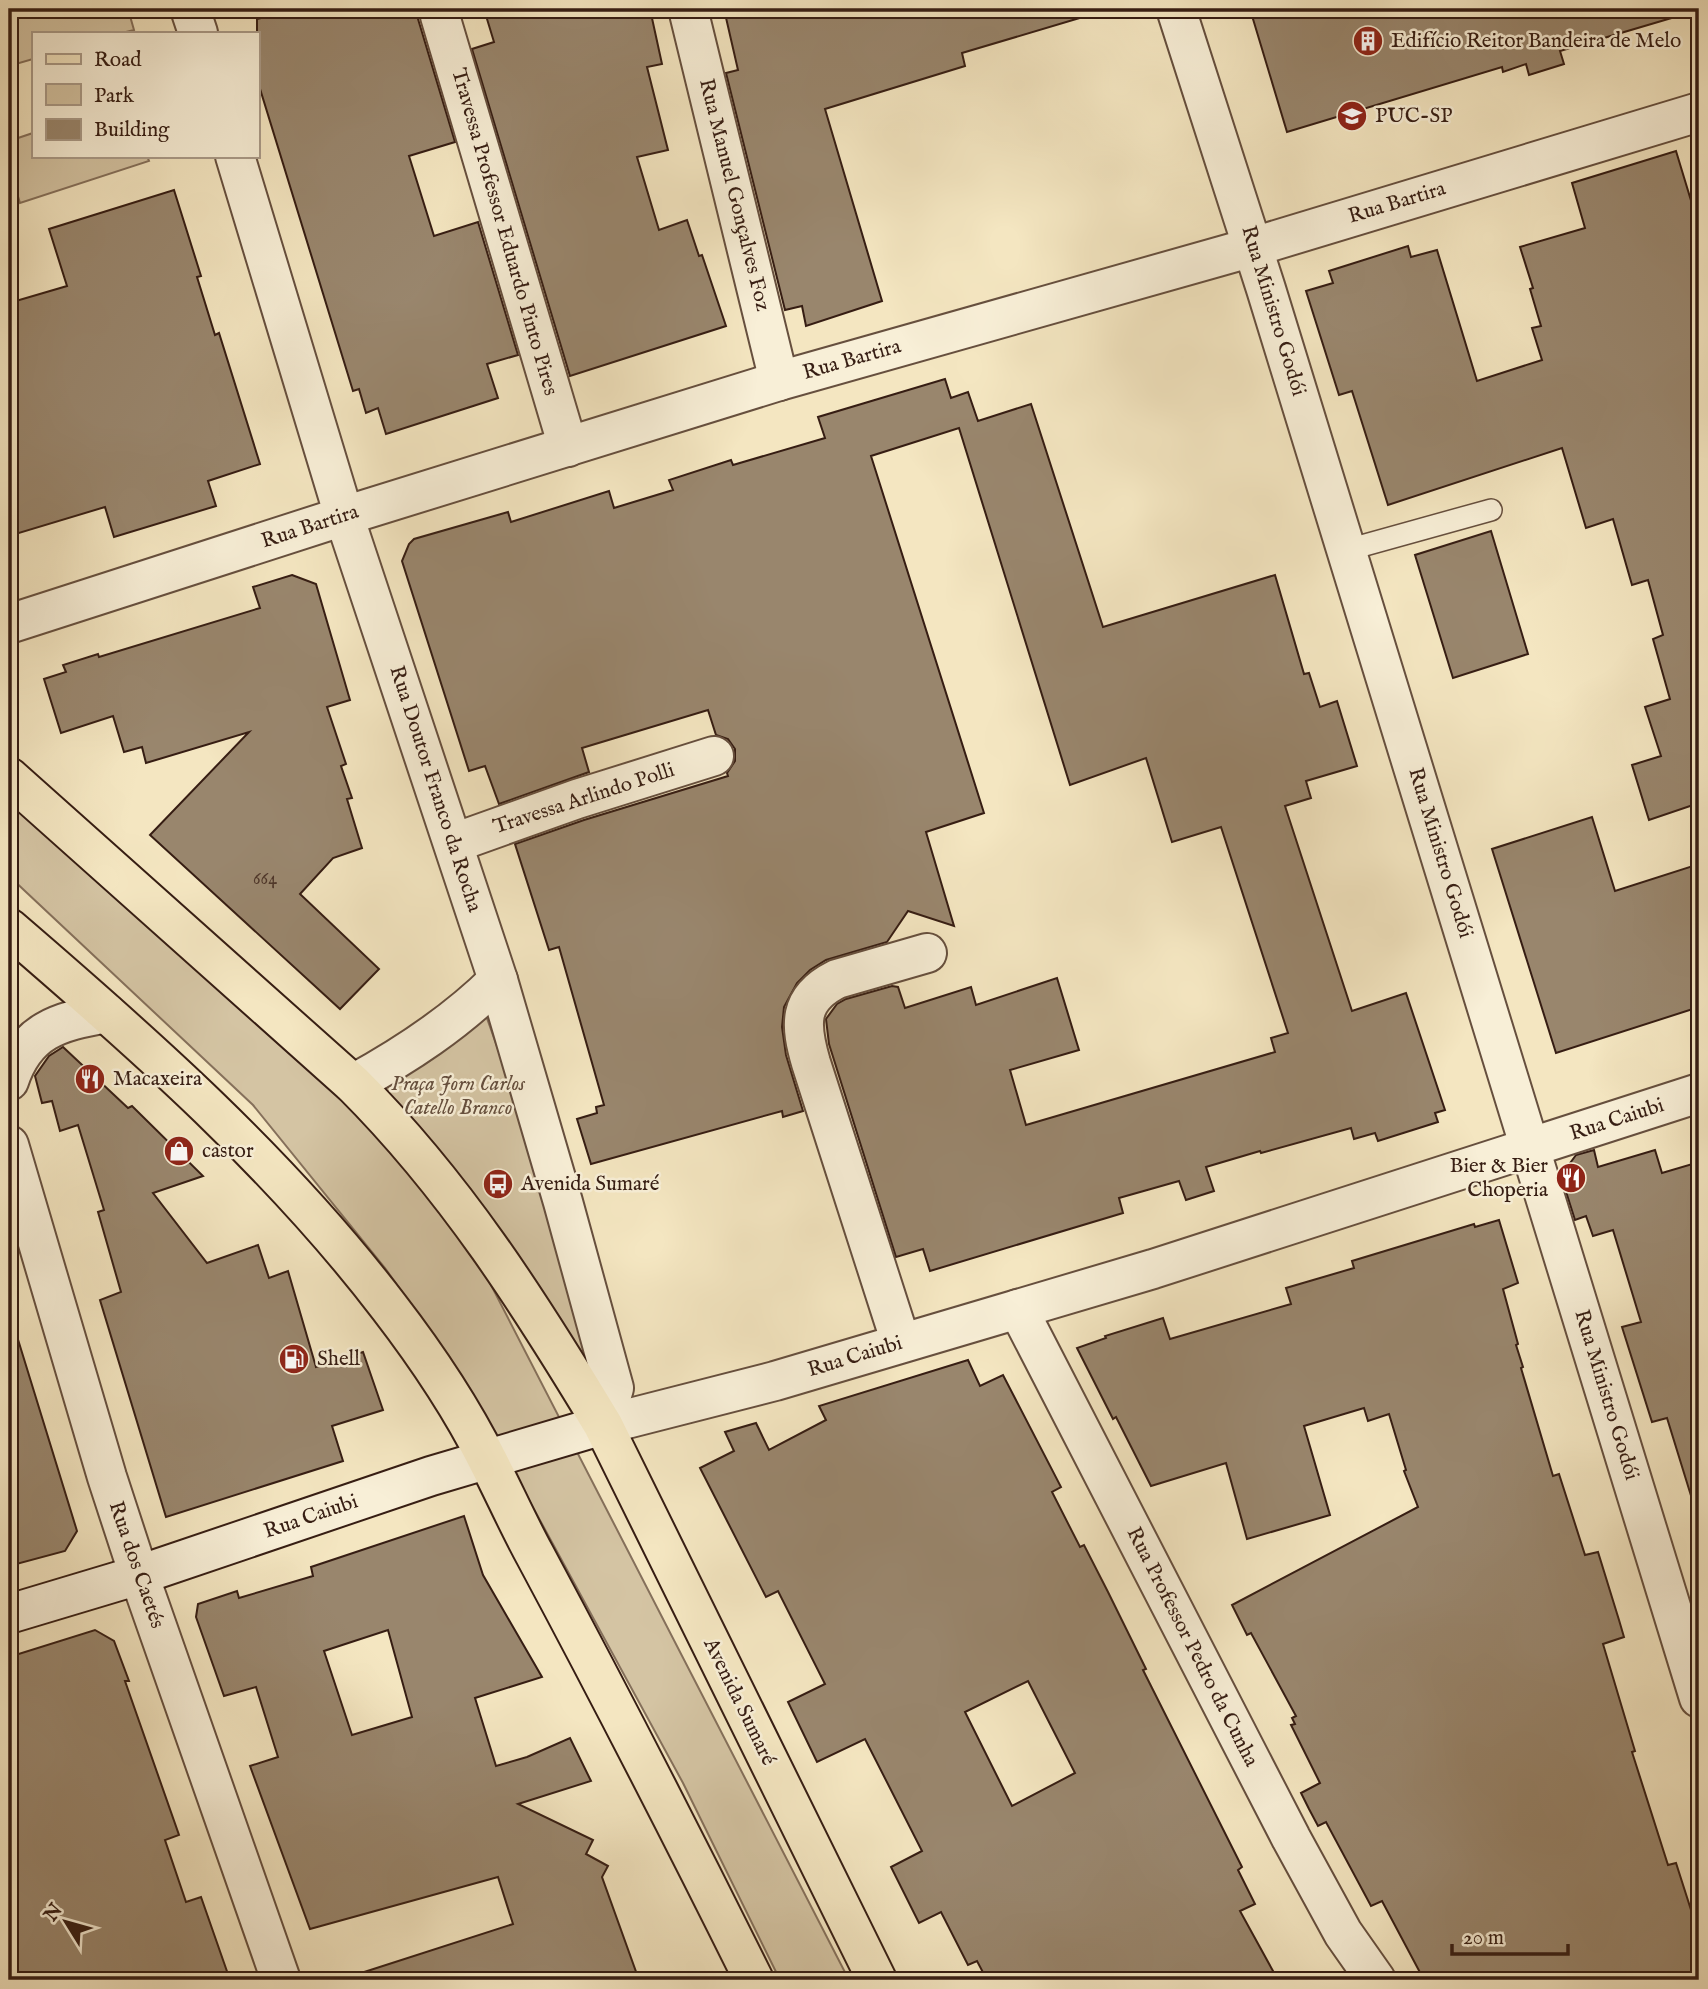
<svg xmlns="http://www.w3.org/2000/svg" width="1708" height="1989" font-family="'IM FELL English',serif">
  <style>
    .green { fill: #d4c4a3; stroke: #85705b; stroke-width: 2 }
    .building { fill: #99866d; stroke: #361d13; stroke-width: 2; fill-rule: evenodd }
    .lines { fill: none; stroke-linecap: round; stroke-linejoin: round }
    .lane-casing { stroke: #664f3e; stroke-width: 24 }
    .street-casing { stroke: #664f3e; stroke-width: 42 }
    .secondary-casing { stroke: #361d13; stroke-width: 42 }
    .primary-casing { stroke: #361d13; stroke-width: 42 }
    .lane { stroke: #f8efd7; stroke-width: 21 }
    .street { stroke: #f8efd7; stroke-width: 38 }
    .secondary { stroke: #f8efd7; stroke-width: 38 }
    .primary { stroke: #f4e6c1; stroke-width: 38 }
    .labels { text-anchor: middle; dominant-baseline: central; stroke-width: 5; stroke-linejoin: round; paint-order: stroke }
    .number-label { font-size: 18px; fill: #4f372a }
    .poi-label { font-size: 21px; fill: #361d13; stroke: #f8efd7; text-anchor: start }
    .street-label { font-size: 21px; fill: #361d13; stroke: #f8efd7 }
    .park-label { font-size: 21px; font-style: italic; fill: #654f3e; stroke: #f8efd7 }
  </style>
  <rect width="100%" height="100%" fill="#f4e6c1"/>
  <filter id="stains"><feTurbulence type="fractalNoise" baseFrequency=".00286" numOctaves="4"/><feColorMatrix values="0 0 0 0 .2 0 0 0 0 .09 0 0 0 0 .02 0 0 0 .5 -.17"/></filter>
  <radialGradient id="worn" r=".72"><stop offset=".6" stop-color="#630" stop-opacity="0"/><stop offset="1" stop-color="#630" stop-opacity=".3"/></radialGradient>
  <g class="green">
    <polygon points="9,9 128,9 134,30 122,33 33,33 33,59 9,66"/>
    <polygon points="33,133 33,156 147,156 149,161 20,203 9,167 9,141"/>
    <polygon points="9,784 321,1073 458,1221 849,1980 780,1980 683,1783 511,1467 443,1350 385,1268 253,1105 9,876"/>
    <polygon points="483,1007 542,1173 590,1328 589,1373 372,1084"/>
  </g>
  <g class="building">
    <polygon points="258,9 415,9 455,142 409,156 434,236 478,222 518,355 487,364 498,398 386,434 378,408 366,413 359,389 353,391 257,79 257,19 261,18"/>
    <polygon points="484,9 650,9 662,64 647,67 668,150 637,157 659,230 687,220 699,256 702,255 726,326 570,376 472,49 494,42"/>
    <polygon points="724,9 1082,9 1083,17 962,53 965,66 825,109 882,301 806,326 802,306 785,310 726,73 738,70"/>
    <polygon points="1250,9 1674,9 1675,17 1560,51 1564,64 1529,75 1526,64 1503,72 1502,67 1287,132"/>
    <polygon points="1676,151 1699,227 1699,803 1649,820 1632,765 1661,756 1645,707 1670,699 1653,639 1663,635 1648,580 1632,585 1613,519 1586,528 1562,448 1388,505 1352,391 1339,395 1306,291 1333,283 1329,271 1408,246 1411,257 1437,250 1477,381 1542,360 1532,328 1541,326 1530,289 1533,288 1520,247 1585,228 1572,183"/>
    <polygon points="174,190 201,276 197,277 215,335 219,333 260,464 208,481 216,506 114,537 105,507 9,536 9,303 67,286 49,229"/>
    <polygon points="945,379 951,398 968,392 978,421 1031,404 1103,627 1275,575 1304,674 1309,673 1320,707 1337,701 1357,766 1306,781 1311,798 1285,806 1352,1011 1406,993 1445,1110 1435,1113 1438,1122 1378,1141 1375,1133 1354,1139 1351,1128 1261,1153 1260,1151 1206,1167 1214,1191 1186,1200 1179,1181 1119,1198 1123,1213 930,1271 923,1249 896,1257 829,1044 826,1019 837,1004 846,999 892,986 898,987 905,1008 971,987 976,1005 1057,978 1079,1050 1010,1070 1026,1125 1275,1052 1271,1038 1288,1033 1221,827 1172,842 1146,758 1070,785 959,428 871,456 984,813 926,832 954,926 908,911 887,942 826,960 810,970 797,983 784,1007 782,1027 786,1055 803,1111 783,1117 782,1111 591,1164 577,1119 597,1113 596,1107 604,1105 559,947 549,950 515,844 584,820 728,776 727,773 735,761 735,749 728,739 716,735 708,710 582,748 589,772 499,804 485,766 469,771 402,561 409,544 414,539 508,512 511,522 609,491 614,508 673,490 669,480 731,460 733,465 825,438 818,417"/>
    <polygon points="1491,531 1528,654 1453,678 1415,555"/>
    <polygon points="292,575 316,584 350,700 327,707 346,764 341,766 352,798 347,799 362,848 333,858 300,894 379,969 340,1009 150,835 249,732 146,763 142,747 124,752 113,716 61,733 44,679 66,672 63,665 98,654 99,657 260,608 253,587"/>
    <polygon points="1592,817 1615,891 1699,864 1699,1007 1556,1053 1492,849"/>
    <polygon points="63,1047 128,1108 132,1106 203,1176 153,1193 207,1263 258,1245 269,1278 288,1271 316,1367 363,1352 383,1410 332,1426 343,1461 166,1517 100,1300 121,1292 98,1212 104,1210 78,1125 60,1131 52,1101 42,1103 35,1076 49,1056"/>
    <polygon points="1594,1150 1598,1167 1655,1150 1662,1173 1699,1162 1699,1498 1692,1499 1667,1418 1652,1422 1622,1327 1641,1322 1613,1230 1593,1236 1586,1216 1575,1220 1562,1179 1565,1170 1576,1155"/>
    <polygon points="1499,1220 1518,1283 1503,1289 1518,1344 1516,1345 1523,1367 1521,1368 1553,1476 1559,1474 1585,1555 1598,1552 1619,1620 1624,1637 1603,1644 1635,1751 1632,1752 1668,1865 1676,1863 1699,1935 1699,1980 1424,1980 1382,1901 1371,1906 1326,1822 1318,1826 1309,1809 1301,1793 1320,1783 1291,1725 1295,1724 1292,1718 1296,1716 1251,1633 1247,1635 1232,1605 1418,1507 1404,1471 1406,1470 1389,1414 1368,1421 1364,1408 1304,1426 1330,1515 1247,1539 1226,1463 1151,1486 1116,1417 1113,1419 1077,1348 1106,1338 1105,1336 1163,1318 1170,1339 1291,1304 1286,1288 1354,1268 1352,1261 1474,1224 1475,1227"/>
    <polygon points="16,1333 77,1531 65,1551 9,1566 9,1334"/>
    <path d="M968 1360 980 1386 1003 1375 1061 1487 1052 1492 1080 1547 1084 1545 1108 1592 1146 1669 1143 1670 1242 1867 1238 1870 1255 1904 1240 1911 1278 1980H987L977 1961 968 1965 941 1912 919 1923 891 1867 922 1851 865 1739 817 1762 788 1702 825 1684 778 1591 766 1597 700 1468 734 1451 725 1432 756 1423 769 1450 826 1420 819 1406ZM1028 1681 1075 1773 1012 1806 965 1712Z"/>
    <path d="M464 1516 483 1575 542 1677 475 1698 496 1766 527 1757 570 1738 591 1781 518 1804 593 1840 586 1854 608 1866 602 1877 639 1980H359L358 1974 513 1924 498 1877 310 1929 250 1766 278 1757 256 1687 224 1696 196 1617 198 1604 237 1591 239 1598 313 1576 311 1567ZM388 1630 412 1717 352 1735 324 1651Z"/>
    <polygon points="95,1630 114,1641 129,1681 125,1681 179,1835 165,1840 186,1902 201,1897 230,1980 9,1980 9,1657"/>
  </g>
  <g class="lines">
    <g class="lane-casing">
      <polyline id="lane" points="1347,550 1491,510"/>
    </g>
    <g class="street-casing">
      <g id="street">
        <polyline points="190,9 198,33"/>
        <polyline points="688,9 779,381"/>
        <polyline points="1176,9 1266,289 1699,1698"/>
        <polyline points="440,16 568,447"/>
        <polyline points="235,156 344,516 498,980 563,1202 614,1388 603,1425"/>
        <polyline points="9,624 344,516 779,381 1253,247 1699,112"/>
        <polyline points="454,843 577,799 714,756"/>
        <path d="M9 1081C26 1030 58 1022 106 1013"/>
        <path d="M353 1084C406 1055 455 1023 498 980"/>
        <polyline points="9,1145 107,1477 139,1575 281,1980"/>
        <polyline points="1018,1309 1291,1838 1343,1933 1376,1980"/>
        <path d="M901 1343 811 1063C800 1025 797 999 837 979L927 953"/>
        <polyline points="603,1425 775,1381 1153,1269 1699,1093"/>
      </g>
    </g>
    <g class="secondary-casing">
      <polyline id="secondary" points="9,1614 139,1575 431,1476 603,1425"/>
    </g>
    <g class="primary-casing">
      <g id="primary">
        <path d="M9 777 353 1084C455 1186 529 1302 603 1425L877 1980"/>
        <path d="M9 928C144 1044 280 1164 389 1307 426 1355 461 1407 488 1461 504 1492 518 1524 535 1555 610 1695 683 1837 754 1980"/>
      </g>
    </g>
    <use href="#lane" class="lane"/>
    <use href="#street" class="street"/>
    <use href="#secondary" class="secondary"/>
    <use href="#primary" class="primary"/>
  </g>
  <defs>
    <g id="building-disc" transform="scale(1.575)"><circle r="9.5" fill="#8f2418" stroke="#f8efd7"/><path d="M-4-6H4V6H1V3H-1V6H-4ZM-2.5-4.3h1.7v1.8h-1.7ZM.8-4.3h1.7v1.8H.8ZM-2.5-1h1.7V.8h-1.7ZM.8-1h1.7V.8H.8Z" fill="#fff"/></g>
    <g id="university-disc" transform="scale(1.575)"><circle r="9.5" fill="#8f2418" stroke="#f8efd7"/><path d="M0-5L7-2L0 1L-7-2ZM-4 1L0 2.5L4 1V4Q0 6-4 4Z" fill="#fff"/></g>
    <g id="restaurant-disc" transform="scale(1.575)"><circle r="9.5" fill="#8f2418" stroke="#f8efd7"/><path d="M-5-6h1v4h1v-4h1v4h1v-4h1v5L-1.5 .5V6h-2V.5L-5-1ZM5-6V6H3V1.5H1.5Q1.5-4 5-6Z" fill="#fff"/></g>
    <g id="shop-disc" transform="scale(1.575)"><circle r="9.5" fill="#8f2418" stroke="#f8efd7"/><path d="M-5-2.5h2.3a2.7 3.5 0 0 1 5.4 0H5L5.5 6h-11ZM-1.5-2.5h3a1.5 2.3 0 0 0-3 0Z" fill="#fff"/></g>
    <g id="bus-disc" transform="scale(1.575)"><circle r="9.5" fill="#8f2418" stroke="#f8efd7"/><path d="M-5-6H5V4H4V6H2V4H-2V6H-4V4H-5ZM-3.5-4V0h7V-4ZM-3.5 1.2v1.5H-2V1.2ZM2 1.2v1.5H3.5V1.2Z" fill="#fff"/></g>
    <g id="fuel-disc" transform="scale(1.575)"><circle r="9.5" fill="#8f2418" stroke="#f8efd7"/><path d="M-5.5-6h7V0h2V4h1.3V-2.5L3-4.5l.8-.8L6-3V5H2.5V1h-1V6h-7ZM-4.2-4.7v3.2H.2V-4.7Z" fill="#fff"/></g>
  </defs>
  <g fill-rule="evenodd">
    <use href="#building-disc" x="1368" y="41"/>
    <use href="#university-disc" x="1352" y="116"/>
    <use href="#restaurant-disc" x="90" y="1079"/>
    <use href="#shop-disc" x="179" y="1151"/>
    <use href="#restaurant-disc" x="1571" y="1178"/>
    <use href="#bus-disc" x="498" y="1184"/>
    <use href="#fuel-disc" x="294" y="1359"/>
  </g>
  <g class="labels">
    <g class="number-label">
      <text x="265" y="879">664</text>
    </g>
    <g class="poi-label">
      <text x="1391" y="41">Edifício Reitor Bandeira de Melo</text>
      <text x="1375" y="116">PUC-SP</text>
      <text x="113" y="1079">Macaxeira</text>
      <text x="202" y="1151">castor</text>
      <text x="1548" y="1166" text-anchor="end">Bier &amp; Bier<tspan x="1548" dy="24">Choperia</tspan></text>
      <text x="521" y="1184">Avenida Sumaré</text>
      <text x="317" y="1359">Shell</text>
    </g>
    <g class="street-label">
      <text transform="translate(734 195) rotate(76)">Rua Manuel Gonçalves Foz</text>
      <text transform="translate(1397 203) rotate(-17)">Rua Bartira</text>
      <text transform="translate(504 232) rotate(74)">Travessa Professor Eduardo Pinto Pires</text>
      <text transform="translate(1273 311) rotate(73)">Rua Ministro Godói</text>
      <text transform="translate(852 360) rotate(-16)">Rua Bartira</text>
      <text transform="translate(310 527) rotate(-18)">Rua Bartira</text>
      <text transform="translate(435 789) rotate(72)">Rua Doutor Franco da Rocha</text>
      <text transform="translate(584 799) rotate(-18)">Travessa Arlindo Polli</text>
      <text transform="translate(1440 853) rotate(73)">Rua Ministro Godói</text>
      <text transform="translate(1617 1120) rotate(-18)">Rua Caiubi</text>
      <text transform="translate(855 1357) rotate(-17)">Rua Caiubi</text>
      <text transform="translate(1606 1395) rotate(73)">Rua Ministro Godói</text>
      <text transform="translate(311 1517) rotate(-19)">Rua Caiubi</text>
      <text transform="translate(136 1565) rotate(71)">Rua dos Caetés</text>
      <text transform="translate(1192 1647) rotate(63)">Rua Professor Pedro da Cunha</text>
      <text transform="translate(739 1702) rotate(64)">Avenida Sumaré</text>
    </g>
    <g class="park-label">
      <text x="458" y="1084">Praça Jorn Carlos<tspan x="458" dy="24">Catello Branco</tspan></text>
    </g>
  </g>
  <rect width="1708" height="1989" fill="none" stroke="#f4e6c1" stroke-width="35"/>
  <rect x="10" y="10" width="1687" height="1968" fill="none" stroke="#361d13" stroke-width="3.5"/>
  <rect x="18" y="18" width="1673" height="1954" fill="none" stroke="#361d13" stroke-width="2"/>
  <rect x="32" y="32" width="228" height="126" fill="#f8efd7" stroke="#aa9b89" stroke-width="2"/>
  <rect x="46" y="54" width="35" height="10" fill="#f4e6c1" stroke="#aa9b89" stroke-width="2"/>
  <text x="94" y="66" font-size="21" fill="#361d13">Road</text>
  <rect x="46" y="84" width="35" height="21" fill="#d4c4a3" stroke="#aa9b89" stroke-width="2"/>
  <text x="94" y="102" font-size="21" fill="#361d13">Park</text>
  <rect x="46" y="119" width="35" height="21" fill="#99866d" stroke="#aa9b89" stroke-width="2"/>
  <text x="94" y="136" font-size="21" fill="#361d13">Building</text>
  <g transform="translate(66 1922) rotate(307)" stroke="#f8efd7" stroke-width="5" paint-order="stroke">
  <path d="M0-5L12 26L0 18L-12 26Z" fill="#361d13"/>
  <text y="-10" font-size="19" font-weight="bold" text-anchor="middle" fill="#361d13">N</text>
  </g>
  <path d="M1452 1944v10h116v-10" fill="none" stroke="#361d13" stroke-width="3.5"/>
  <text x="1463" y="1944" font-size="21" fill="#361d13" stroke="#f8efd7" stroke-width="5" paint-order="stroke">20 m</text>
  <rect width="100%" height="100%" filter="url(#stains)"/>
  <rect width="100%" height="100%" fill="url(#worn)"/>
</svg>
